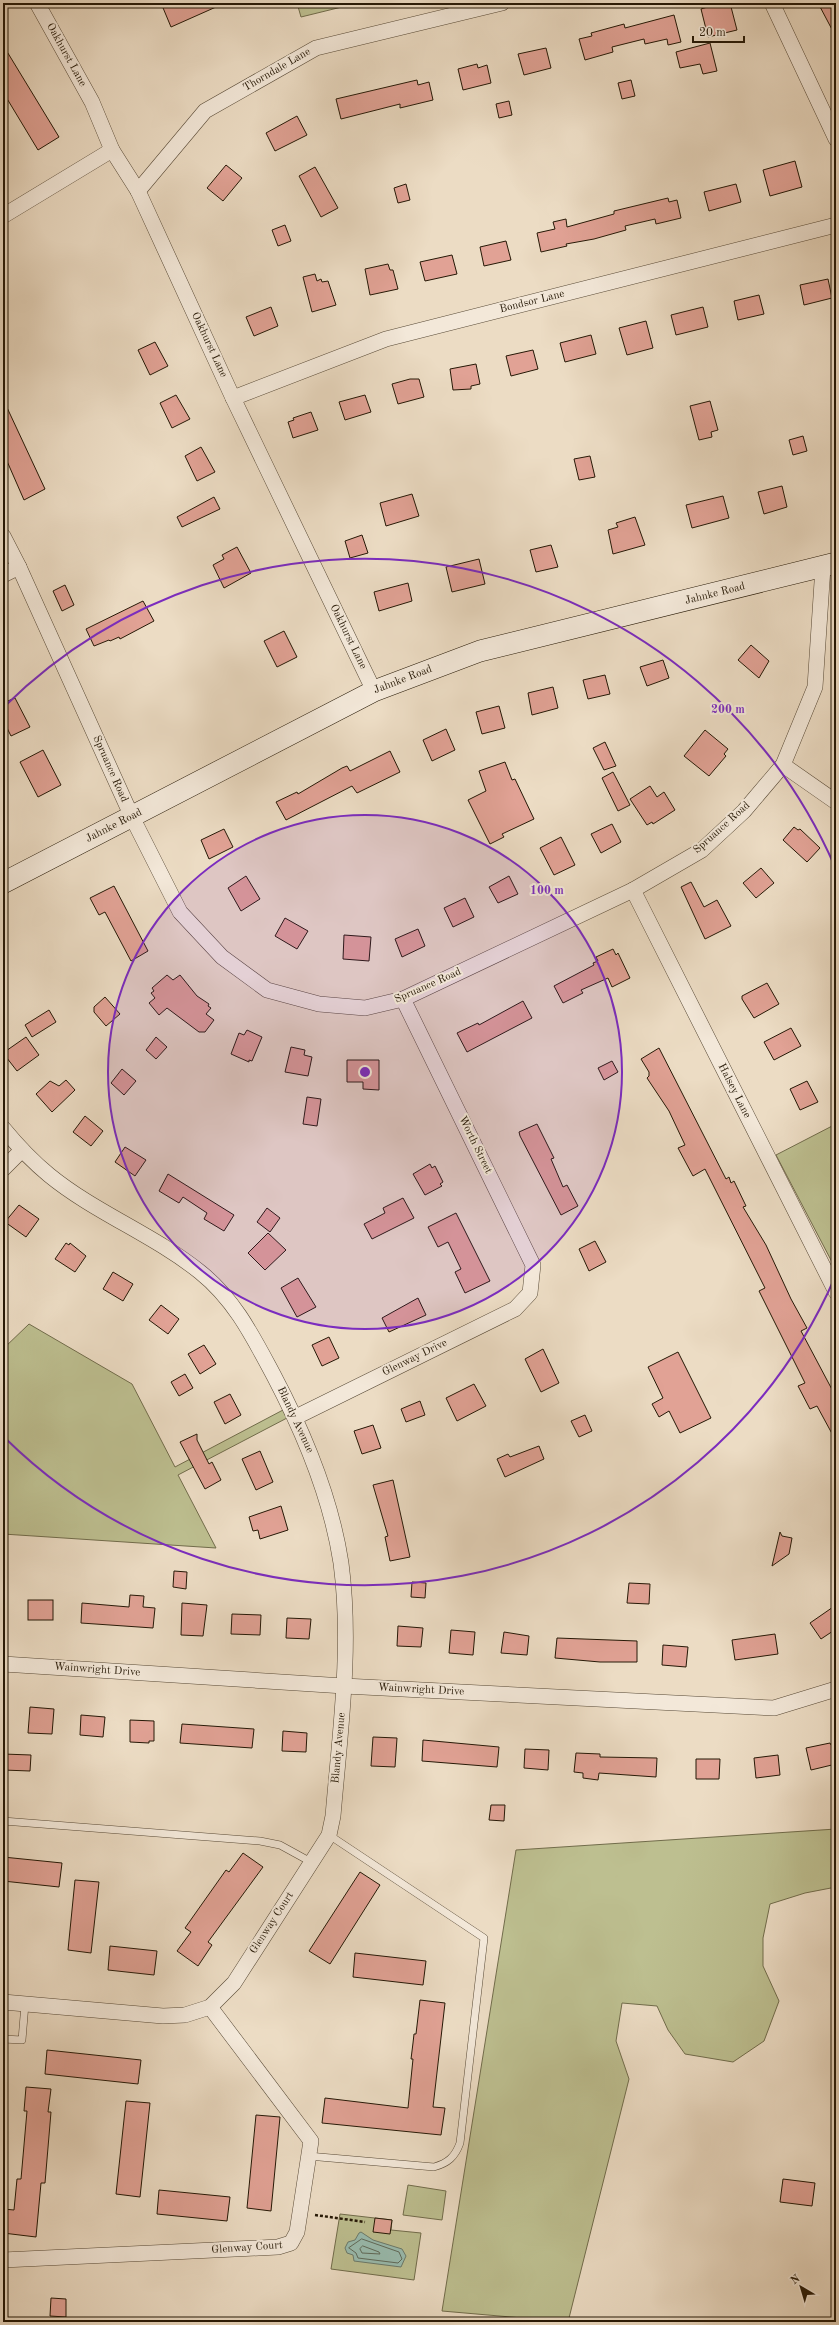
<svg xmlns="http://www.w3.org/2000/svg" width="839" height="2325" font-family="'Old Standard TT',serif">
  <style>
    .green { fill: #bdbf90; stroke: #716c4b }
    .water { fill: #99bcaf; stroke: #6b7a6b }
    .lines { fill: none; stroke-linecap: round; stroke-linejoin: round }
    .shore { stroke: #5f6a5a; stroke-width: 1 }
    .building { fill: #e1a295; stroke: #251806 }
    .lane-casing { stroke: #574936; stroke-width: 8 }
    .street-casing { stroke: #574936; stroke-width: 16 }
    .secondary-casing { stroke: #251806; stroke-width: 22 }
    .path { stroke: #251806; stroke-width: 2.5; stroke-dasharray: 3 2; stroke-linecap: butt }
    .lane { stroke: #f3e8d9; stroke-width: 7 }
    .street { stroke: #f3e8d9; stroke-width: 15 }
    .secondary { stroke: #f3e8d9; stroke-width: 21 }
    .ring { fill: none; stroke: #7b2cbf; stroke-width: 2 }
    .labels { text-anchor: middle; dominant-baseline: central; stroke-width: 4; stroke-linejoin: round; paint-order: stroke }
    .street-label { font-size: 11px; fill: #251806; stroke: #f3e8d9 }
    .centre { fill: #7b2cbf; stroke: #f3e8d9; stroke-width: 2 }
    .ring-label { font-size: 12px; text-anchor: middle; font-weight: bold; fill: #7b2cbf; stroke: #f3e8d9; stroke-width: 4; stroke-linejoin: round; paint-order: stroke }
  </style>
  <rect width="100%" height="100%" fill="#ecdcc4"/>
  <filter id="stains"><feTurbulence type="fractalNoise" baseFrequency=".005" numOctaves="4"/><feColorMatrix values="0 0 0 0 .2 0 0 0 0 .09 0 0 0 0 .02 0 0 0 .5 -.17"/></filter>
  <radialGradient id="worn" r=".72"><stop offset=".6" stop-color="#630" stop-opacity="0"/><stop offset="1" stop-color="#630" stop-opacity=".3"/></radialGradient>
  <g class="green">
    <polygon points="297,3 358,3 301,17"/>
    <polygon points="836,1124 836,1260 832,1262 776,1155"/>
    <polygon points="29,1324 132,1384 175,1467 283,1410 287,1418 178,1475 216,1548 3,1534 3,1349"/>
    <polygon points="836,1829 836,1887 805,1893 770,1904 763,1938 763,1966 779,2001 764,2041 733,2062 685,2054 668,2030 657,2006 622,2003 616,2041 629,2079 568,2322 442,2311 516,1850"/>
    <polygon points="408,2185 446,2191 442,2220 403,2215"/>
    <polygon points="340,2214 392,2220 391,2230 421,2233 414,2280 331,2269"/>
  </g>
  <polygon class="water" points="361,2232 373,2240 402,2249 406,2256 401,2267 354,2261 353,2255 347,2253 345,2248 348,2242 355,2240 359,2233"/>
  <g class="lines">
    <g class="shore">
      <polygon points="362,2239 399,2252 402,2259 398,2263 358,2258 356,2253 349,2248"/>
      <polygon points="363,2246 379,2252 380,2254 362,2253 360,2249"/>
    </g>
  </g>
  <g class="building">
    <polygon points="161,3 225,3 171,27"/>
    <polygon points="713,3 730,3 737,30 708,37 701,9 714,5"/>
    <polygon points="818,3 836,3 836,37"/>
    <polygon points="674,15 681,42 668,45 667,39 645,44 644,39 612,47 613,52 585,60 579,39 592,36 591,33 624,24 625,28"/>
    <polygon points="710,43 717,71 703,74 700,64 680,68 676,52"/>
    <polygon points="3,45 59,137 38,150 3,92"/>
    <polygon points="546,48 551,68 524,75 518,54"/>
    <polygon points="477,64 478,68 487,65 491,83 463,90 458,69"/>
    <polygon points="417,80 418,85 429,82 433,100 400,108 400,104 341,119 336,99"/>
    <polygon points="631,80 635,96 622,99 618,83"/>
    <polygon points="509,101 512,115 499,118 496,104"/>
    <polygon points="297,116 307,135 275,151 266,133"/>
    <polygon points="795,161 802,187 770,196 763,170"/>
    <polygon points="226,165 242,178 223,201 207,188"/>
    <polygon points="315,167 338,208 321,217 299,176"/>
    <polygon points="406,184 410,200 398,203 394,188"/>
    <polygon points="736,184 741,202 709,211 704,192"/>
    <polygon points="668,198 669,202 677,200 681,218 656,224 655,219 625,226 626,230 594,239 566,244 567,246 541,252 537,233 555,229 553,222 566,219 567,227 614,214 614,211"/>
    <polygon points="285,225 291,241 278,246 272,230"/>
    <polygon points="506,241 511,260 484,266 480,247"/>
    <polygon points="452,255 457,274 425,281 420,262"/>
    <polygon points="388,264 390,270 393,270 398,289 370,295 365,269"/>
    <polygon points="315,274 317,281 321,279 322,282 328,281 336,305 312,312 303,277"/>
    <polygon points="828,279 832,298 804,305 800,285"/>
    <polygon points="759,295 764,314 738,320 734,301"/>
    <polygon points="271,307 278,326 254,336 246,317"/>
    <polygon points="703,307 708,327 676,335 671,315"/>
    <polygon points="646,321 653,348 627,355 619,328"/>
    <polygon points="591,335 596,354 565,362 560,343"/>
    <polygon points="155,342 168,366 150,375 138,350"/>
    <polygon points="533,350 538,369 511,376 506,356"/>
    <polygon points="476,364 480,384 471,386 471,389 453,390 450,369"/>
    <polygon points="410,379 419,379 424,397 398,404 392,384"/>
    <polygon points="176,395 190,419 172,428 160,403"/>
    <polygon points="365,395 371,412 345,420 339,402"/>
    <polygon points="3,399 45,489 24,500 3,452"/>
    <polygon points="710,401 718,430 711,432 712,437 699,440 690,406"/>
    <polygon points="311,412 318,430 293,438 288,422 294,420 293,418"/>
    <polygon points="803,436 807,451 793,455 789,440"/>
    <polygon points="201,447 215,472 197,481 185,456"/>
    <polygon points="590,456 595,477 579,480 574,459"/>
    <polygon points="782,486 787,507 764,514 758,492"/>
    <polygon points="412,494 419,516 386,526 380,503"/>
    <polygon points="723,496 729,518 692,528 686,505"/>
    <polygon points="214,497 220,509 182,527 177,517"/>
    <polygon points="635,517 645,545 613,554 608,530 618,527 616,523"/>
    <polygon points="362,535 368,553 350,558 345,541"/>
    <polygon points="551,545 558,567 536,572 530,550"/>
    <polygon points="237,547 251,573 224,588 213,565 224,559 222,555"/>
    <polygon points="479,559 485,584 452,592 446,567"/>
    <polygon points="408,583 412,601 379,611 374,592"/>
    <polygon points="65,585 74,605 62,611 53,591"/>
    <polygon points="143,601 154,621 120,639 119,637 110,641 109,640 94,646 86,629"/>
    <polygon points="284,631 297,657 277,667 264,641"/>
    <polygon points="751,645 769,661 759,678 738,660"/>
    <polygon points="663,660 669,678 647,686 640,667"/>
    <polygon points="605,675 610,694 588,699 583,680"/>
    <polygon points="553,687 558,708 532,715 528,693"/>
    <polygon points="15,698 30,727 11,736 3,720 3,703"/>
    <polygon points="499,706 505,728 482,734 476,712"/>
    <polygon points="446,729 455,750 432,761 423,740"/>
    <polygon points="705,730 728,749 724,754 726,756 709,776 684,756"/>
    <polygon points="605,742 616,766 604,770 593,748"/>
    <polygon points="43,750 61,785 38,797 20,762"/>
    <polygon points="390,751 400,772 357,793 352,786 286,820 276,802 297,792 298,794 342,768 347,766 350,771"/>
    <polygon points="505,762 512,780 515,779 534,819 502,834 504,837 490,844 468,800 486,791 479,771"/>
    <polygon points="613,772 630,805 618,811 602,778"/>
    <polygon points="650,786 657,797 664,792 675,810 653,824 652,822 647,825 630,799"/>
    <polygon points="612,824 621,842 601,853 591,834"/>
    <polygon points="794,827 798,830 800,829 820,848 807,862 783,840"/>
    <polygon points="224,829 233,847 209,859 201,840"/>
    <polygon points="561,837 575,865 554,875 540,848"/>
    <polygon points="761,868 774,883 756,898 743,883"/>
    <polygon points="246,876 260,899 241,911 228,888"/>
    <polygon points="509,876 518,894 498,903 489,887"/>
    <polygon points="691,882 704,907 717,900 731,926 705,939 681,887"/>
    <polygon points="114,886 148,951 131,961 105,912 99,915 90,898"/>
    <polygon points="465,898 474,917 453,927 444,908"/>
    <polygon points="285,918 308,931 297,949 275,936"/>
    <polygon points="418,929 425,946 402,957 395,939"/>
    <polygon points="344,935 371,937 369,961 343,959"/>
    <polygon points="613,949 616,955 618,953 630,978 612,987 608,978 581,990 583,993 563,1003 554,986 594,965 593,963 598,961 596,957"/>
    <polygon points="167,975 173,980 180,975 197,996 209,1004 208,1006 211,1008 206,1014 214,1020 205,1032 199,1032 167,1008 159,1015 149,1003 155,998 151,993 154,991 152,988"/>
    <polygon points="767,983 779,1004 754,1018 742,999 742,996"/>
    <polygon points="105,997 120,1014 106,1026 94,1012 94,1007"/>
    <polygon points="523,1001 532,1018 467,1052 457,1033 478,1023 479,1025"/>
    <polygon points="49,1010 56,1022 32,1037 25,1025"/>
    <polygon points="791,1028 801,1046 774,1060 764,1042"/>
    <polygon points="247,1030 262,1037 252,1061 249,1060 249,1062 231,1054 239,1033 244,1035"/>
    <polygon points="26,1037 39,1055 17,1071 3,1053"/>
    <polygon points="156,1037 167,1047 156,1059 146,1050"/>
    <polygon points="291,1047 305,1050 304,1055 312,1057 308,1076 285,1072"/>
    <polygon points="659,1048 726,1179 729,1177 731,1183 734,1181 746,1206 743,1207 766,1245 791,1299 807,1328 801,1331 836,1397 836,1441 817,1406 810,1409 798,1386 805,1383 759,1291 765,1288 705,1169 693,1176 678,1148 685,1145 669,1111 647,1078 649,1076 649,1072 641,1059"/>
    <polygon points="347,1060 379,1060 379,1090 363,1089 363,1082 347,1082"/>
    <polygon points="612,1061 618,1072 604,1080 598,1068"/>
    <polygon points="122,1069 136,1081 124,1095 111,1083"/>
    <polygon points="66,1080 75,1090 52,1112 36,1094 50,1081 59,1086"/>
    <polygon points="807,1081 818,1102 800,1110 790,1089"/>
    <polygon points="307,1097 321,1099 317,1126 303,1124"/>
    <polygon points="85,1116 103,1131 91,1146 73,1132"/>
    <polygon points="537,1124 554,1158 551,1159 563,1187 567,1185 578,1206 561,1215 520,1136 519,1132"/>
    <polygon points="125,1147 146,1160 135,1176 115,1162"/>
    <polygon points="430,1164 432,1168 435,1166 443,1182 440,1184 442,1186 425,1195 413,1174"/>
    <polygon points="168,1174 234,1215 224,1231 204,1219 207,1213 183,1197 179,1203 159,1191"/>
    <polygon points="403,1198 414,1218 372,1239 364,1224 385,1213 383,1208"/>
    <polygon points="19,1205 39,1219 26,1237 5,1222"/>
    <polygon points="267,1208 280,1218 270,1232 257,1222"/>
    <polygon points="456,1213 490,1281 465,1293 455,1272 461,1269 448,1242 438,1247 428,1227"/>
    <polygon points="268,1233 286,1250 265,1270 248,1253"/>
    <polygon points="595,1241 606,1262 589,1271 579,1249"/>
    <polygon points="66,1243 69,1245 70,1243 86,1256 75,1272 55,1259"/>
    <polygon points="113,1272 133,1284 123,1301 103,1289"/>
    <polygon points="298,1278 316,1307 297,1317 281,1288"/>
    <polygon points="418,1298 426,1315 389,1332 382,1318"/>
    <polygon points="161,1305 179,1319 168,1334 149,1320"/>
    <polygon points="329,1337 339,1358 322,1366 312,1345"/>
    <polygon points="204,1345 216,1364 200,1374 188,1354"/>
    <polygon points="543,1349 559,1383 541,1392 525,1359"/>
    <polygon points="678,1352 711,1418 680,1433 669,1411 659,1417 652,1404 663,1398 648,1367"/>
    <polygon points="185,1374 193,1388 179,1396 171,1382"/>
    <polygon points="474,1384 486,1406 457,1421 446,1398"/>
    <polygon points="230,1394 241,1415 225,1424 214,1402"/>
    <polygon points="420,1401 425,1415 406,1422 401,1409"/>
    <polygon points="585,1415 592,1431 579,1437 571,1421"/>
    <polygon points="373,1425 381,1448 362,1454 354,1431"/>
    <polygon points="197,1434 197,1440 209,1464 212,1462 221,1480 205,1489 180,1442"/>
    <polygon points="539,1446 544,1459 505,1477 497,1459 508,1454 510,1457"/>
    <polygon points="260,1451 273,1482 256,1490 242,1459"/>
    <polygon points="393,1480 410,1557 390,1561 385,1537 388,1536 373,1485"/>
    <polygon points="281,1506 288,1530 260,1539 258,1530 253,1531 249,1517"/>
    <polygon points="780,1532 782,1536 792,1538 789,1554 772,1566"/>
    <polygon points="174,1571 187,1572 186,1589 173,1587"/>
    <polygon points="412,1582 426,1583 425,1598 411,1597"/>
    <polygon points="629,1583 650,1584 649,1604 627,1603"/>
    <polygon points="130,1595 144,1596 143,1607 155,1608 153,1628 81,1623 82,1603 129,1607"/>
    <rect x="28" y="1600" width="25" height="20"/>
    <polygon points="182,1603 207,1605 203,1636 181,1635"/>
    <polygon points="836,1605 836,1629 821,1639 810,1623"/>
    <polygon points="232,1614 261,1615 260,1635 231,1634"/>
    <polygon points="287,1618 311,1619 309,1639 286,1638"/>
    <polygon points="398,1626 423,1628 421,1647 397,1646"/>
    <polygon points="451,1630 475,1632 473,1655 449,1653"/>
    <polygon points="504,1632 529,1636 527,1655 501,1653"/>
    <polygon points="775,1634 778,1654 735,1660 732,1640"/>
    <polygon points="557,1638 637,1641 637,1662 600,1662 555,1658"/>
    <polygon points="663,1645 688,1647 686,1667 662,1665"/>
    <polygon points="30,1707 54,1709 52,1734 28,1733"/>
    <polygon points="81,1715 105,1717 103,1737 80,1735"/>
    <polygon points="130,1720 154,1721 154,1741 149,1741 149,1743 130,1742"/>
    <polygon points="182,1724 254,1729 252,1748 180,1743"/>
    <polygon points="283,1731 307,1733 306,1752 282,1751"/>
    <polygon points="373,1737 397,1738 395,1767 371,1766"/>
    <polygon points="423,1740 499,1747 497,1767 422,1761"/>
    <polygon points="830,1743 831,1745 836,1744 836,1764 811,1770 806,1748"/>
    <polygon points="525,1749 549,1750 548,1770 524,1768"/>
    <polygon points="576,1753 600,1754 600,1757 657,1758 656,1777 599,1773 598,1780 583,1778 583,1773 574,1772"/>
    <polygon points="3,1754 31,1755 30,1771 3,1770"/>
    <polygon points="778,1755 780,1775 756,1778 754,1758"/>
    <polygon points="696,1759 720,1759 719,1779 696,1779"/>
    <polygon points="491,1805 505,1805 504,1821 489,1820"/>
    <polygon points="243,1853 263,1867 208,1942 212,1945 198,1966 177,1951 191,1932 185,1928 226,1870 229,1872"/>
    <polygon points="3,1857 62,1863 59,1887 3,1881"/>
    <polygon points="360,1872 380,1885 330,1964 309,1951"/>
    <polygon points="75,1880 99,1882 91,1953 68,1950"/>
    <polygon points="110,1946 157,1951 154,1975 108,1970"/>
    <polygon points="355,1953 426,1961 423,1985 353,1977"/>
    <polygon points="420,2000 445,2003 433,2107 445,2108 441,2135 322,2123 325,2098 408,2108 413,2059 411,2059 413,2043 414,2034 416,2034"/>
    <polygon points="47,2050 141,2060 138,2084 45,2074"/>
    <polygon points="26,2087 51,2089 48,2112 51,2112 45,2183 41,2183 36,2237 3,2233 3,2209 14,2210 17,2179 21,2179 27,2111 24,2111"/>
    <polygon points="126,2101 150,2103 140,2197 116,2194"/>
    <polygon points="256,2115 280,2117 271,2211 247,2208"/>
    <polygon points="783,2179 815,2183 812,2206 780,2202"/>
    <polygon points="159,2190 230,2197 227,2221 157,2214"/>
    <polygon points="375,2218 392,2220 390,2234 373,2232"/>
    <polygon points="51,2298 66,2299 66,2317 50,2316"/>
  </g>
  <g class="lines">
    <g class="lane-casing">
      <g id="lane">
        <polyline points="3,1821 260,1841 280,1845 311,1862"/>
        <polyline points="3,2039 22,2040 25,2004"/>
        <path d="M308 2156 434 2167C448 2163 455 2157 460 2143L484 1938 329 1835"/>
      </g>
    </g>
    <g class="street-casing">
      <g id="street">
        <polyline points="37,3 92,102 112,150 138,191 233,398 374,691"/>
        <polyline points="772,3 836,139"/>
        <polyline points="138,191 205,111 316,48 502,3"/>
        <polyline points="3,216 112,150"/>
        <polyline points="233,398 386,339 836,225"/>
        <polyline points="3,536 19,567 132,817 180,912 222,957 267,990 319,1004 365,1008 403,999 633,890 702,850 744,811 783,765 815,687 823,567"/>
        <polyline points="3,575 19,567"/>
        <polyline points="783,765 836,802"/>
        <polyline points="633,890 836,1292"/>
        <path d="M3 1128C17 1145 32 1161 49 1175 94 1212 154 1235 200 1272 235 1300 253 1337 274 1376 305 1435 331 1497 341 1563 352 1646 340 1733 333 1816L329 1835 234 1983 210 2007 185 2015 163 2016 3 2002"/>
        <polyline points="3,1169 22,1150"/>
        <polyline points="296,1417 515,1309 530,1293 533,1265 403,999"/>
        <polyline points="3,1664 344,1686 774,1708 836,1689"/>
        <polyline points="3,2260 278,2247 291,2243 297,2232 311,2141 210,2007"/>
      </g>
    </g>
    <g class="secondary-casing">
      <polyline id="secondary" points="3,883 374,691 480,651 836,563"/>
    </g>
    <polyline class="path" points="315,2215 365,2222"/>
    <use href="#lane" class="lane"/>
    <use href="#street" class="street"/>
    <use href="#secondary" class="secondary"/>
  </g>
  <circle cx="365" cy="1072" r="257" fill="#7b2cbf" fill-opacity=".12"/>
  <g class="ring">
    <circle cx="365" cy="1072" r="257"/>
    <path d="M835 1277A513 513 0 0 1 5 1438M5 706A513 513 0 0 1 835 867"/>
  </g>
  <g class="labels">
    <g class="street-label">
      <text transform="translate(66 55) rotate(61)">Oakhurst Lane</text>
      <text transform="translate(277 70) rotate(-30)">Thorndale Lane</text>
      <text transform="translate(532 302) rotate(-14)">Bondsor Lane</text>
      <text transform="translate(209 345) rotate(65)">Oakhurst Lane</text>
      <text transform="translate(715 594) rotate(-14)">Jahnke Road</text>
      <text transform="translate(348 637) rotate(64)">Oakhurst Lane</text>
      <text transform="translate(403 680) rotate(-21)">Jahnke Road</text>
      <text transform="translate(110 769) rotate(66)">Spruance Road</text>
      <text transform="translate(114 826) rotate(-27)">Jahnke Road</text>
      <text transform="translate(722 828) rotate(-42)">Spruance Road</text>
      <text transform="translate(428 986) rotate(-24)">Spruance Road</text>
      <text transform="translate(734 1091) rotate(63)">Halsey Lane</text>
      <text transform="translate(475 1145) rotate(64)">Worth Street</text>
      <text transform="translate(415 1358) rotate(-26)">Glenway Drive</text>
      <text transform="translate(295 1420) rotate(65)">Blandy Avenue</text>
      <text transform="translate(97 1670) rotate(4)">Wainwright Drive</text>
      <text transform="translate(421 1690) rotate(3)">Wainwright Drive</text>
      <text transform="translate(339 1748) rotate(-85)">Blandy Avenue</text>
      <text transform="translate(272 1923) rotate(-57)">Glenway Court</text>
      <text transform="translate(247 2248) rotate(-4)">Glenway Court</text>
    </g>
  </g>
  <circle cx="365" cy="1072" r="6" class="centre"/>
  <g class="ring-label">
    <text x="728" y="713">200 m</text>
    <text x="547" y="894">100 m</text>
  </g>
  <rect width="839" height="2325" fill="none" stroke="#ecdcc4" stroke-width="16"/>
  <rect x="4" y="4" width="831" height="2317" fill="none" stroke="#251806" stroke-width="2"/>
  <rect x="8" y="8" width="823" height="2309" fill="none" stroke="#251806"/>
  <g transform="translate(801 2287) rotate(322)" stroke="#f3e8d9" stroke-width="3" paint-order="stroke">
  <path d="M0-3L7 15L0 10L-7 15Z" fill="#251806"/>
  <text y="-6" font-size="11" font-weight="bold" text-anchor="middle" fill="#251806">N</text>
  </g>
  <path d="M693 36v6h51v-6" fill="none" stroke="#251806" stroke-width="2"/>
  <text x="699" y="36" font-size="12" fill="#251806" stroke="#f3e8d9" stroke-width="3" paint-order="stroke">20 m</text>
  <rect width="100%" height="100%" filter="url(#stains)"/>
  <rect width="100%" height="100%" fill="url(#worn)"/>
</svg>
